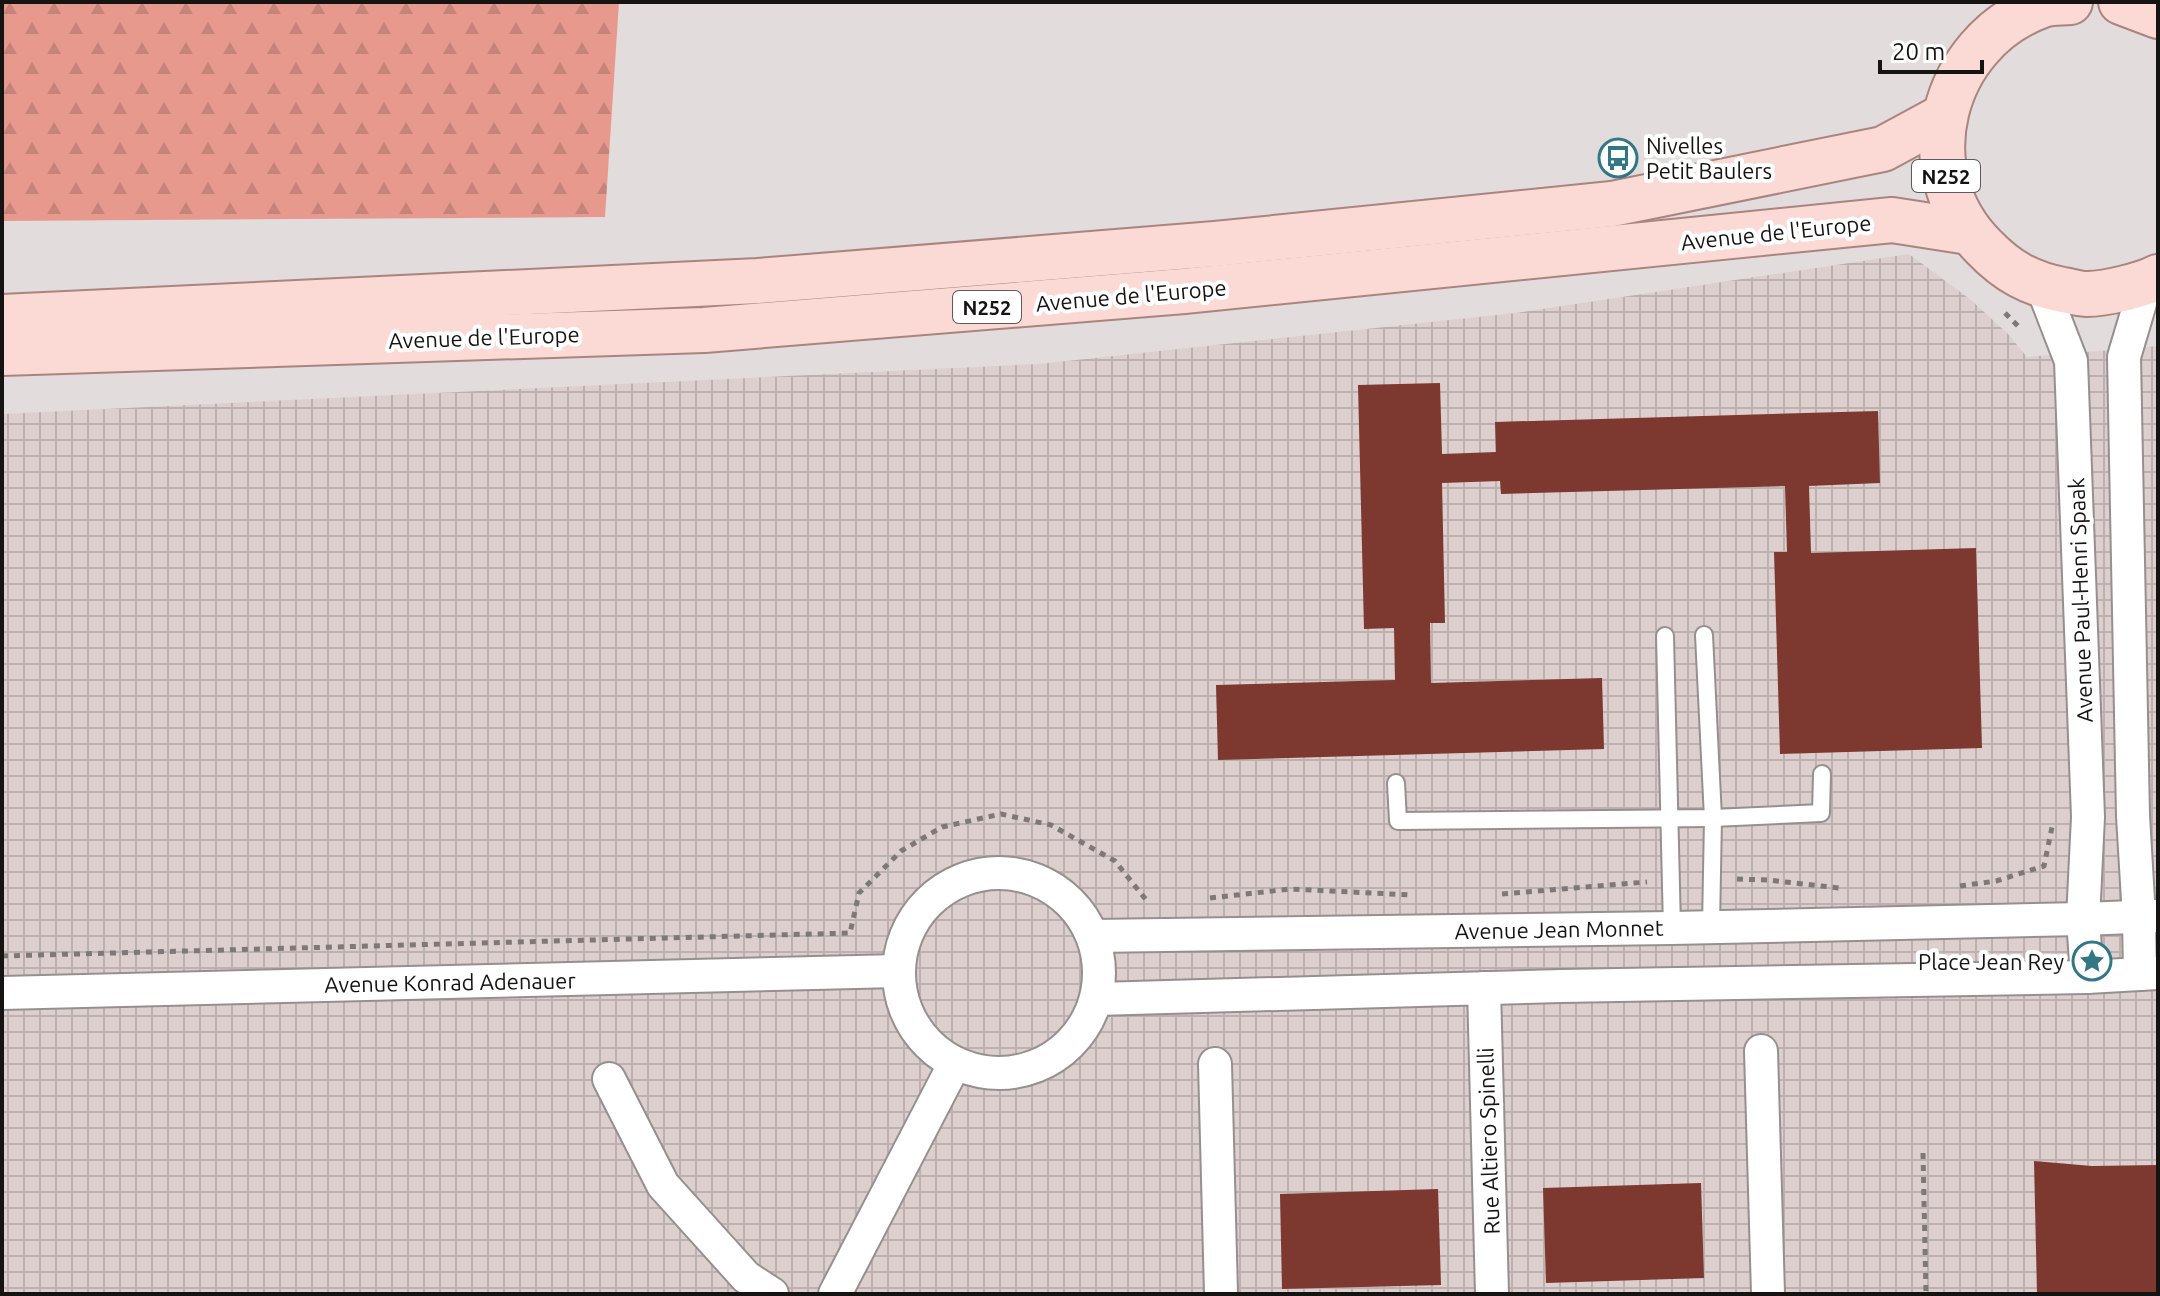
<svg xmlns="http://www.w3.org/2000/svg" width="2160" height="1296" font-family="Ubuntu,sans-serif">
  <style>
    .industrial { fill: url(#industrial-grid) }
    .forest { fill: url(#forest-firs) }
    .building { fill: #7d3830 }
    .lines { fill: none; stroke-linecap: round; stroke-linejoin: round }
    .lane-casing { stroke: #95908f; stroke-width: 20 }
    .street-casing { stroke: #95908f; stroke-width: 36 }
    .primary-casing { stroke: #aa847e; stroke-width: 48 }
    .path { stroke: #7d7979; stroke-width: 5; stroke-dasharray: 6 6; stroke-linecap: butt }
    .lane { stroke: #fff; stroke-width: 16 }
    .street { stroke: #fff; stroke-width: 32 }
    .primary { stroke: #fbd9d4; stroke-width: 44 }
    .labels { text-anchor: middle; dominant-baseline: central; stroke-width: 8; stroke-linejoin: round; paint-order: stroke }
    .shield { fill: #fff; stroke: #5c5a5a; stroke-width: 2 }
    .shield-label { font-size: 20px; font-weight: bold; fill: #161413 }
    .poi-label { font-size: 22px; fill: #161413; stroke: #fff; text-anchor: start }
    .street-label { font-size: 22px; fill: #161413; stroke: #fff }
  </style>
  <defs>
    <pattern id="industrial-grid" width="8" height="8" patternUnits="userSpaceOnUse" patternTransform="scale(2)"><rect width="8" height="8" fill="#ddcfcd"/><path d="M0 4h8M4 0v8" fill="none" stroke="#bdb1af"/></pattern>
    <pattern id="forest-firs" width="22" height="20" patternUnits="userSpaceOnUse" patternTransform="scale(2)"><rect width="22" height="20" fill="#e8998e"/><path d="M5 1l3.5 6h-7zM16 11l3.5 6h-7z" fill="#c6837a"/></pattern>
  </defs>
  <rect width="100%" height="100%" fill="#e2dcdc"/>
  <polygon class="industrial" points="1909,254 1971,300 2008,334 2027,357 2158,346 2158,1294 2,1294 2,414 1039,364 1516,313"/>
  <polygon class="forest" points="2,2 619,2 605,217 2,221"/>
  <g class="building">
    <polygon points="1440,383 1442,454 1496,452 1495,422 1878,411 1880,483 1809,486 1811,553 1976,548 1982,748 1780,754 1774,552 1787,552 1785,486 1501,494 1500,481 1442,483 1445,623 1430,623 1431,683 1602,678 1604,749 1218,760 1216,685 1395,680 1394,628 1364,629 1358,385"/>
    <polygon points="2034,1161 2092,1166 2158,1165 2158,1294 2037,1294"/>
    <polygon points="1701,1183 1704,1278 1546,1283 1543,1188"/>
    <polygon points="1438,1189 1441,1285 1282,1289 1280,1194"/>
  </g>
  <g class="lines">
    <g class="lane-casing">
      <g id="lane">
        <polyline points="1704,635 1713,818 1711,926"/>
        <polyline points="1665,636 1672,928"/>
        <polyline points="1396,783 1398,821 1713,818 1821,813 1822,774"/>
      </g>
    </g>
    <g class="street-casing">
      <g id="street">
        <polyline points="2042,286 2071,361 2088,817 2083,919 2087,977"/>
        <circle cx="999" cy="973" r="100"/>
        <polyline points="1093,936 1672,928 2083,919 2158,916"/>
        <polyline points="2140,974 2139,917 2133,816 2124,357 2146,283"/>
        <polyline points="1484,988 1492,1294"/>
        <polyline points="2,993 898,971"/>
        <polyline points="1097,999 1561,986 2087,977 2158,973"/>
        <polyline points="1761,1051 1768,1294"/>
        <polyline points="1215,1064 1221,1294"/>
        <polyline points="609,1079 663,1185 746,1277 772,1294"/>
        <polyline points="835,1294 955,1063"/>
      </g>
    </g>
    <g class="primary-casing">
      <g id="primary">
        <path d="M2070 2C2060 3 2049 2 2040 6 1941 43 1908 171 1984 247 2007 271 2030 284 2063 290 2071 291 2079 294 2087 294 2105 294 2143 285 2158 277"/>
        <polyline points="2121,2 2158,16"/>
        <polyline points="2,317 758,281 1215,244 1612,204 1883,149 1944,116"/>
        <polyline points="2,353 704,330 1184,291 1892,220 1969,232"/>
      </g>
    </g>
    <g class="path">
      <polyline points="2005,313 2021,329"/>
      <polyline points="1737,879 1768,880 1839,888"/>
      <polyline points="1960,886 1996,881 2044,866 2052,827"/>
      <polyline points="1502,894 1647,882"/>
      <polyline points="1210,898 1290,889 1412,895"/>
      <polyline points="2,956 850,933 859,893 901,851 942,827 1001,814 1051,825 1115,861 1147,901"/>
      <polyline points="1923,1153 1926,1294"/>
    </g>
    <use href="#lane" class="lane"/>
    <use href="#street" class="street"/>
    <use href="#primary" class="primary"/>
  </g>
  <defs>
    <g id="bus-ring" transform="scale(2)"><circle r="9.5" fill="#fff" stroke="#327785" stroke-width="1.5"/><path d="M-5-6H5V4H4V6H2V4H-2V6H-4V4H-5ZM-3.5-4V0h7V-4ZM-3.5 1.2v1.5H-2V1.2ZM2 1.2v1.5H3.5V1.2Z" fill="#327785"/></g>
    <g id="sight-ring" transform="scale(2)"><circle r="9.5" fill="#fff" stroke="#327785" stroke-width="1.5"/><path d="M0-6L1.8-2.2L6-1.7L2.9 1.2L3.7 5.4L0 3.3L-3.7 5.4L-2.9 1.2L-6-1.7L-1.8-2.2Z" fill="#327785"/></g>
  </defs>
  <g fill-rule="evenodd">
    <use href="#bus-ring" x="1618" y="158"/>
    <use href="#sight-ring" x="2092" y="961"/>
  </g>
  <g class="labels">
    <g class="shield">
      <rect x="1912" y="160" width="68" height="32" rx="6"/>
      <rect x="953" y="291" width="68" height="32" rx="6"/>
    </g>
    <g class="shield-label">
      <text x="1946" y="176">N252</text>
      <text x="987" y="307">N252</text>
    </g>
    <g class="poi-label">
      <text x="1646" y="145">Nivelles<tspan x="1646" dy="25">Petit Baulers</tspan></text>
      <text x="2064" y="961" text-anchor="end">Place Jean Rey</text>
    </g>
    <g class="street-label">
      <text transform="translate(1776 232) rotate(-6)">Avenue de l'Europe</text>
      <text transform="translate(1131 295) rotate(-5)">Avenue de l'Europe</text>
      <text transform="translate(484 337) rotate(-2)">Avenue de l'Europe</text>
      <text transform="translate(2080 600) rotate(-92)">Avenue Paul-Henri Spaak</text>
      <text transform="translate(1559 929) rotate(-1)">Avenue Jean Monnet</text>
      <text transform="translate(450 982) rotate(-1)">Avenue Konrad Adenauer</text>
      <text transform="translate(1488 1141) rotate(-92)">Rue Altiero Spinelli</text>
    </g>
  </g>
  <rect width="2160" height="1296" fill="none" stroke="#161413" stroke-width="8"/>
  <path d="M1880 60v12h102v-12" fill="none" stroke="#161413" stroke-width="4"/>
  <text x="1892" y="60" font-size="24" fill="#161413" stroke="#ffffff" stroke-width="6" paint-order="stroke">20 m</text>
</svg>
